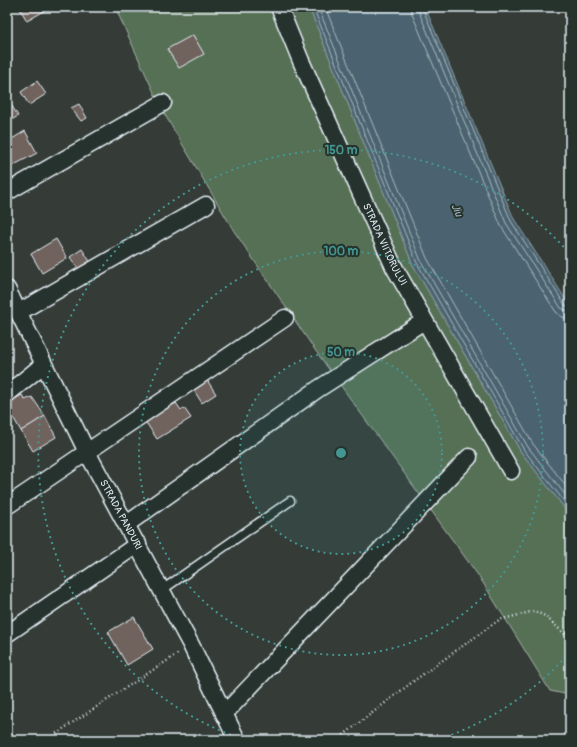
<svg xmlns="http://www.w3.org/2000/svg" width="577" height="747" font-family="Pangolin,sans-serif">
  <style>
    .green { fill: #577055; stroke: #a0b0a6 }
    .water { fill: #4b646f; stroke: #8a9ca6 }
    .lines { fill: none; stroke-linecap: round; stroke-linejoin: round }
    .shore { stroke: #a9b9c1; stroke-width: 1 }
    .building { fill: #6f625d; stroke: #e8f1f8 }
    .lane-casing { stroke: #e8f1f8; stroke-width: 11 }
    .street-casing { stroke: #e8f1f8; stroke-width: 19 }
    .path { stroke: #e8f1f8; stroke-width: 2.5; stroke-dasharray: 1 3; stroke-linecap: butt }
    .lane { stroke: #26332d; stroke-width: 8 }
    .street { stroke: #26332d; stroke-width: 16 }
    .ring { fill: none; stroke: #459590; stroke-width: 2; stroke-dasharray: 2 4 }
    .labels { text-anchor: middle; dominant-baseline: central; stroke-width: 4; stroke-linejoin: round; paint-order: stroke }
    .street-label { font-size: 10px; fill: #e8f1f8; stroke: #26332d }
    .water-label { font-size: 11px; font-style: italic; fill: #a9b9c1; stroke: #26332d }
    .centre { fill: #459590; stroke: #26332d; stroke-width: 2 }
    .ring-label { font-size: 12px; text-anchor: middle; font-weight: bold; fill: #459590; stroke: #26332d; stroke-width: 4; stroke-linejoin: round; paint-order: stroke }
  </style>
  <rect width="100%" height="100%" fill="#353c37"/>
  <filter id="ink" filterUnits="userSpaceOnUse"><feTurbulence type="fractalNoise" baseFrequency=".025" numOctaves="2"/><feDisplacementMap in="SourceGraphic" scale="8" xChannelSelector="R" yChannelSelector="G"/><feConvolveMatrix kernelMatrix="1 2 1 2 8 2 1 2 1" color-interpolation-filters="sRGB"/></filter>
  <g filter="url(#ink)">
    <polygon class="green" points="115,7 309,7 413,265 521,452 570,515 570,695 550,691 480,578 315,350 234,231 162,110"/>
    <polygon class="water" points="309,7 425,7 514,219 570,306 570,515 521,452 413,265"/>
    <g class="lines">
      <g class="shore">
        <polyline points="313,7 417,263 524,450 570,509"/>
        <polyline points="318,7 421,261 528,447 570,501"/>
        <polyline points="325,7 427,258 533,444 570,491"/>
        <polyline points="411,7 412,14 501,226 556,312 562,317 570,318"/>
        <polyline points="417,7 506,223 561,308 570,312"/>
        <polyline points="422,7 511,221 565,305 570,307"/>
      </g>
    </g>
    <g class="building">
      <polygon points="19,7 51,7 27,21"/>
      <polygon points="193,35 204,54 179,68 167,49"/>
      <polygon points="37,81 46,94 29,105 21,92"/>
      <polygon points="7,98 18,116 7,123"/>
      <polygon points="79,104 87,118 81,121 71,108"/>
      <polygon points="25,131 37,153 12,166 7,157 7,142"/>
      <polygon points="56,239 67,258 42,273 31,254"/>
      <polygon points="82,249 91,263 79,270 70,257"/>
      <polygon points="207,380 216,394 202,403 193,389"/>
      <polygon points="22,395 25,400 32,397 45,416 21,431 13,417 7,421 7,403"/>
      <polygon points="176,403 181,410 184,408 191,418 157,439 145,421"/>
      <polygon points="45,416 56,437 33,451 21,431"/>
      <polygon points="134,617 153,649 127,665 108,632"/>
    </g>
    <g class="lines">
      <g class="lane-casing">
        <polyline id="lane" points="162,590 290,501"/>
      </g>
      <g class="street-casing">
        <g id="street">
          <path id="s1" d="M279 7 301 61 394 267 511 471"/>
          <polyline points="7,192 163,103"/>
          <path id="s2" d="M7 289 87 452 191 645 237 740"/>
          <polyline points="19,312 206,205"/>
          <polyline points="7,394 43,365"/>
          <polyline points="7,506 285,318"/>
          <polyline points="127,524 318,389 424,321"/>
          <polyline points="7,634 138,544"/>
          <polyline points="224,714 469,457"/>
        </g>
      </g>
      <g class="path">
        <polyline points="46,740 179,653"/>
        <polyline points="337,740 415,680 499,620 534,611 545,616 570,639"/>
      </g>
      <use href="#lane" class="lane"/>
      <use href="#street" class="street"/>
    </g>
  </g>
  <circle cx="341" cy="453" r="101" fill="#459590" fill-opacity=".12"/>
  <g class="ring">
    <circle cx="341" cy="453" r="101"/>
    <circle cx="341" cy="453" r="202"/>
    <path d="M570 652A303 303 0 0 1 440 739M242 739A303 303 0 1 1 570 254"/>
  </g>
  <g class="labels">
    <g class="street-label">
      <text stroke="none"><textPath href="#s1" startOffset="260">STRADA VIITORULUI</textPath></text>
      <text stroke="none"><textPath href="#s2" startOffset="253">STRADA PANDURI</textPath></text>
    </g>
    <g class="water-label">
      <text transform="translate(457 210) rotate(67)">Jiu</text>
    </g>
  </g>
  <circle cx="341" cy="453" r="6" class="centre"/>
  <g class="ring-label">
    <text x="341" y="154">150 m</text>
    <text x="341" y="255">100 m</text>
    <text x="341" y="356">50 m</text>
  </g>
  <rect width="577" height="747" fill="none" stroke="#26332d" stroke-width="24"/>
  <rect x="12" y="12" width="553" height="723" fill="none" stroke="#e8f1f8" stroke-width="1.5" filter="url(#ink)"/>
</svg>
